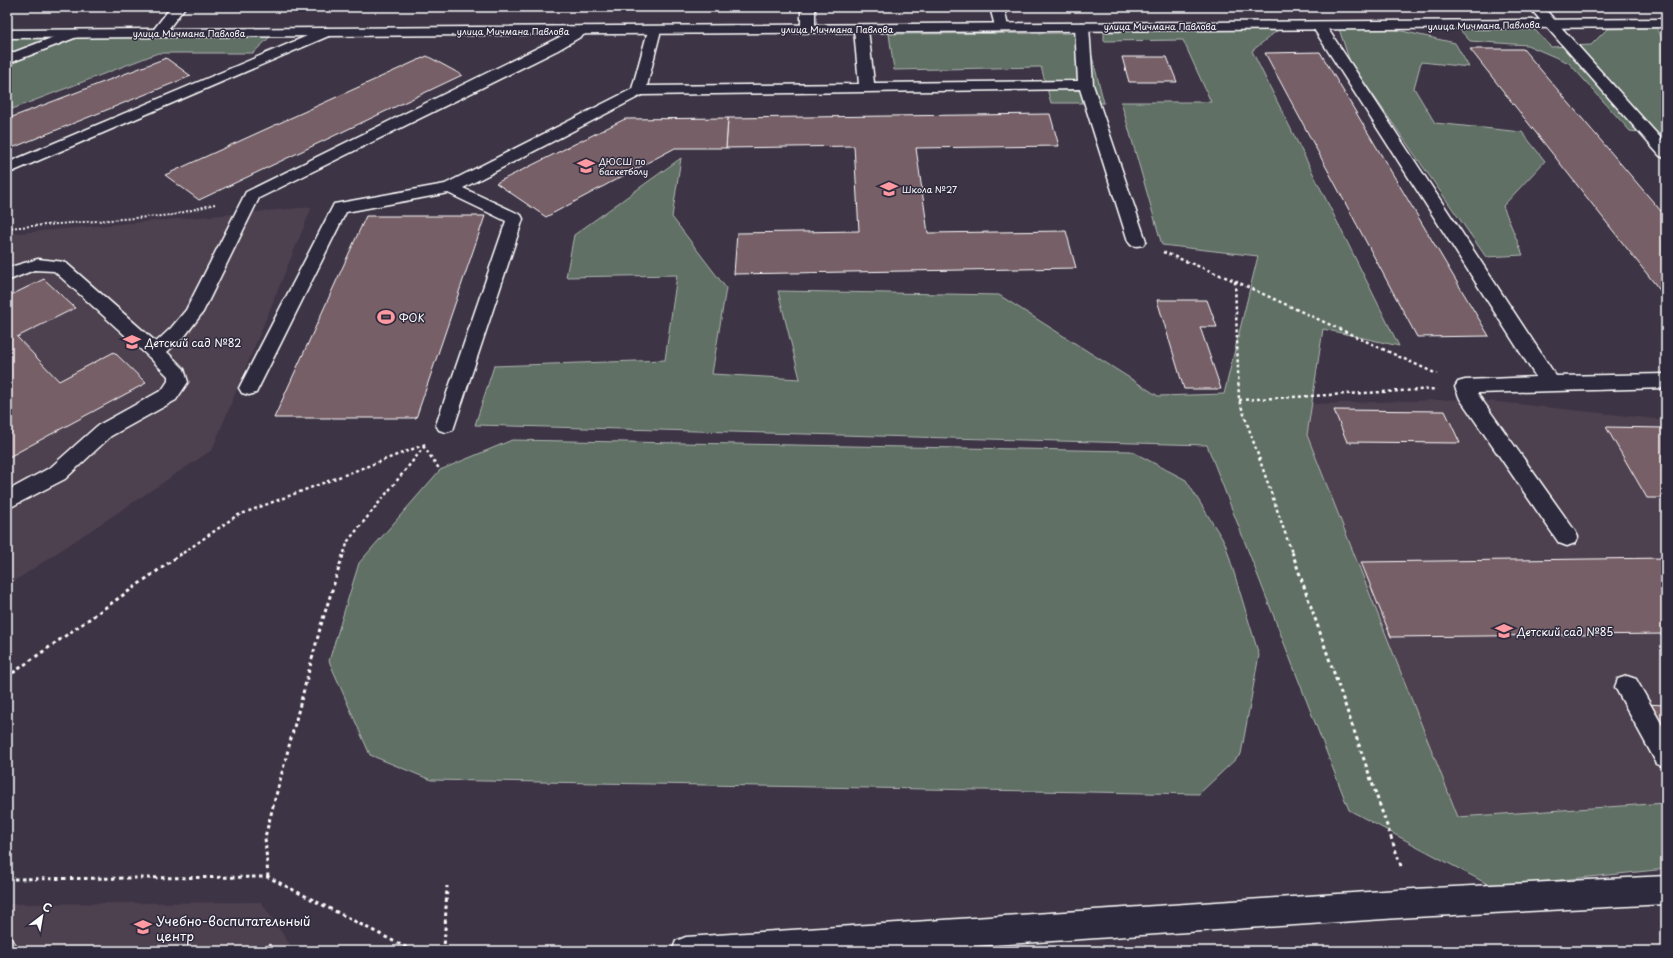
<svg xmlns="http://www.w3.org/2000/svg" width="1673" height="958" font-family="'Playpen Sans',sans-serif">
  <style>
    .built { fill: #4e414f }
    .green { fill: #606f65; stroke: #b0b7b2 }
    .building { fill: #765e66; stroke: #fff }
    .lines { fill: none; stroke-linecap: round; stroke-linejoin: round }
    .lane-casing { stroke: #fff; stroke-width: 3 }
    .street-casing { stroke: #fff; stroke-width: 3 }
    .path-far2 { stroke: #fff; stroke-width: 2; stroke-dasharray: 2 2; stroke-linecap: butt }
    .path-far1 { stroke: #fff; stroke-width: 2.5; stroke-dasharray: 3 3; stroke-linecap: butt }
    .path { stroke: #fff; stroke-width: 3; stroke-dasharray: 3.5 3.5; stroke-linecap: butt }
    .lane { fill: #2f2a3d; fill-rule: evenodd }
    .street { fill: #2f2a3d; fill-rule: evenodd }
    .labels { text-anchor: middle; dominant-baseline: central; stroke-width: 3; stroke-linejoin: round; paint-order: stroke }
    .far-street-label { font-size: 9px; fill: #fff; stroke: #2f2a3d }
    .far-poi-label { font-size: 9px; fill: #fff; stroke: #2f2a3d; text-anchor: start }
    .poi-label { font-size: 11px; fill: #fff; stroke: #2f2a3d; text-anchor: start }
    .near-poi-label { font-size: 13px; fill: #fff; stroke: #2f2a3d; text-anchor: start }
  </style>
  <rect width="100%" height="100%" fill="#3d3445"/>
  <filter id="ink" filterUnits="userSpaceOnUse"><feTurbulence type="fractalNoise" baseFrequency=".025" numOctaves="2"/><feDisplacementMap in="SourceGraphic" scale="8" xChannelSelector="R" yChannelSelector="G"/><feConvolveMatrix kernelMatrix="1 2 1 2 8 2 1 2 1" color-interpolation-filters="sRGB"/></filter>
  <g filter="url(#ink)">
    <g class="built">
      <polygon points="312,207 212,450 7,586 7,234"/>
      <polygon points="1470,399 1666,420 1666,842 1427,850 1253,406"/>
      <polygon points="261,902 294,951 7,951 7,904"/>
    </g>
    <g class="green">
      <polygon points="1657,28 1666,46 1666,136 1630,131 1569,63 1527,45 1470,41 1459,29 1535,30 1551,47 1591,45 1607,29"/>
      <polygon points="1279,29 1252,51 1399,346 1323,329 1307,435 1458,817 1666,803 1666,869 1493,887 1349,810 1207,445 475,425 494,366 665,360 677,275 566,277 574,235 681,158 672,217 726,288 712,374 800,379 778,291 999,295 1158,396 1224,394 1258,256 1162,245 1121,102 1211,102 1183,40 1104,41 1104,32"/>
      <polygon points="1339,29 1393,29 1455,43 1469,67 1421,62 1414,88 1435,123 1522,132 1545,161 1503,206 1523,255 1486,257 1350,62"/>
      <polygon points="1086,33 1104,103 1051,103 1041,67 894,70 889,34"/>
      <polygon points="271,36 253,53 158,53 7,111 7,38"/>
      <polygon points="512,440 1131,451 1186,480 1225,543 1259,655 1241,754 1199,794 431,780 370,755 329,661 359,563 440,470"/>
    </g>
    <g class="building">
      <polygon points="1470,49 1523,49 1666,217 1666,298"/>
      <polygon points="1320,52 1489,336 1417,337 1265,53"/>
      <polygon points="427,56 462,75 199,200 165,175"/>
      <polygon points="1122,57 1167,57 1177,82 1129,82"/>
      <polygon points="166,58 191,76 7,150 7,119"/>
      <polygon points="1050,114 1059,146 916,148 928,233 1066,231 1076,268 734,274 737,233 859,231 854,146 726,148 728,118"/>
      <polygon points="728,118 726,148 675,148 546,217 496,183 625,119"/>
      <polygon points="366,216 485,216 416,418 274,418"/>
      <polygon points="44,279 75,308 17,337 59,381 114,352 146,383 7,458 7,404 9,403 7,400 7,297"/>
      <polygon points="1157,300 1207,300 1217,327 1200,327 1221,389 1184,389"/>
      <polygon points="1334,410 1445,411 1460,443 1347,442"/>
      <polygon points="1606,427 1663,428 1666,432 1666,498 1647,498"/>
      <polygon points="1666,558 1666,634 1391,637 1361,562"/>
      <polygon points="1645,704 1666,705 1666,744"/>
      <polygon points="7,932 20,951 7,951"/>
      <polygon points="270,944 275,951 261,951"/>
    </g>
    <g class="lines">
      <g class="lane-casing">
        <g id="lane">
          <polygon points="171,7 185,7 163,36 153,36 151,33"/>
          <polygon points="801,7 815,7 815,29 813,32 803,32 801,29"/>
          <polygon points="990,7 1004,7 1008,27 1006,30 996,30"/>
          <polygon points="1529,7 1543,7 1666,144 1666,158 1660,156"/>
          <polygon points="1319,22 1324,23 1326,26 1556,376 1666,374 1666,388 1477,393 1575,531 1578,537 1575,543 1567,546 1559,543 1460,399 1455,387 1458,382 1465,380 1536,377 1312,26 1314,23"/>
          <polygon points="1082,23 1087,24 1089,27 1093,85 1146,241 1143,245 1137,246 1131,245 1128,241 1080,89 642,95 463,188 521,215 523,219 453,430 446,432 439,430 436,425 506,221 448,193 346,212 256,393 249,395 242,393 239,388 334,204 445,184 632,89 649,27 659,27 661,30 647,86 859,84 854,29 856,26 866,26 868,29 874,83 1078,81 1075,27 1077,24"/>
          <polygon points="582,26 587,27 589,30 587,33 558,50 259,198 203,312 185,336 167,352 184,369 188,382 176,400 111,436 65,479 7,509 7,491 51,467 97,426 162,390 168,381 168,376 149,357 54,271 34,270 7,281 7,268 38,259 65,262 156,342 171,328 186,310 246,192"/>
          <polygon points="326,28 331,29 333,32 331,35 7,174 7,163"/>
          <polygon points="72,30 77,31 79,34 77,37 7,64 7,55"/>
          <polygon points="1627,676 1636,679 1666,732 1666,768 1657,764 1615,687 1618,679"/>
          <polygon points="1666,876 1666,904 1414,917 902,951 672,951 676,941 686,937 1414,889"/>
        </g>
      </g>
      <g class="street-casing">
        <polygon id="street" points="1666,19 1666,27 7,38 7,30"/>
      </g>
      <polyline class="path-far2" points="7,228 173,215 215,204"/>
      <g class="path-far1">
        <polyline points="1163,252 1235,281 1239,400 1292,553"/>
        <polyline points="1235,281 1437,374"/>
        <polyline points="1239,400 1436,389"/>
        <polyline points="183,553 236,516 426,444"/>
        <polyline points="344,553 348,541 424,447 440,470"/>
      </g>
      <g class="path">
        <polyline points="1292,552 1402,869"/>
        <polyline points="7,677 184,552"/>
        <polyline points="268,877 265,837 321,625 344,552"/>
        <polyline points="7,879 268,877 413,951"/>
        <polyline points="444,951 447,886"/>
      </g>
      <use href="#lane" class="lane"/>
      <use href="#street" class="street"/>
    </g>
  </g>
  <defs>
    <g id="school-bare" transform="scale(1.38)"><path d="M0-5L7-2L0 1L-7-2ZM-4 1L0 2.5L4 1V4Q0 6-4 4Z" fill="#ff9aa2" stroke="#2f2a3d" stroke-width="2.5" paint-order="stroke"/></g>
    <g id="stadium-bare" transform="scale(1.38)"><path d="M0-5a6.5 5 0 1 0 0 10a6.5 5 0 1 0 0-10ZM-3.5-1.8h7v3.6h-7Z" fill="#ff9aa2" stroke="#2f2a3d" stroke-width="2.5" paint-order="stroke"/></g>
  </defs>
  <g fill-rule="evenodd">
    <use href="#school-bare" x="586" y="166"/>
    <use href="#school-bare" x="889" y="189"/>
    <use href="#stadium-bare" x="386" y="317"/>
    <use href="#school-bare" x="132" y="342"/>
    <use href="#school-bare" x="1504" y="631"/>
    <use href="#school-bare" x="143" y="927"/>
  </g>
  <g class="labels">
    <g class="far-street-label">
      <text transform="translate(1484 25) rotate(-1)">улица Мичмана Павлова</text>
      <text x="1160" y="26">улица Мичмана Павлова</text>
      <text x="837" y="29">улица Мичмана Павлова</text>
      <text x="513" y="31">улица Мичмана Павлова</text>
      <text x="189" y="33">улица Мичмана Павлова</text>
    </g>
    <g class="far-poi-label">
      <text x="599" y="161">ДЮСШ по<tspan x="599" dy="10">баскетболу</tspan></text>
      <text x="902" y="189">Школа №27</text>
    </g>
    <g class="poi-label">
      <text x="399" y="317">ФОК</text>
      <text x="145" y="342">Детский сад №82</text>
      <text x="1517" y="631">Детский сад №85</text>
    </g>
    <g class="near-poi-label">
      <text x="156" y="920">Учебно-воспитательный<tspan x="156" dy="15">центр</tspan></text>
    </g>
  </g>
  <rect width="1673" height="958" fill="none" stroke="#2f2a3d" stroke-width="24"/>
  <rect x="12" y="12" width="1649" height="934" fill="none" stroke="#fff" stroke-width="1.5" filter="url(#ink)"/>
  <g transform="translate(42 916) rotate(31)" stroke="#2f2a3d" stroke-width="3" paint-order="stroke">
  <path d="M0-3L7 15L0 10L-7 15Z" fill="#ffffff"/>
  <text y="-6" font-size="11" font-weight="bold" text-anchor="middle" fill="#ffffff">С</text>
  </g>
</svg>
